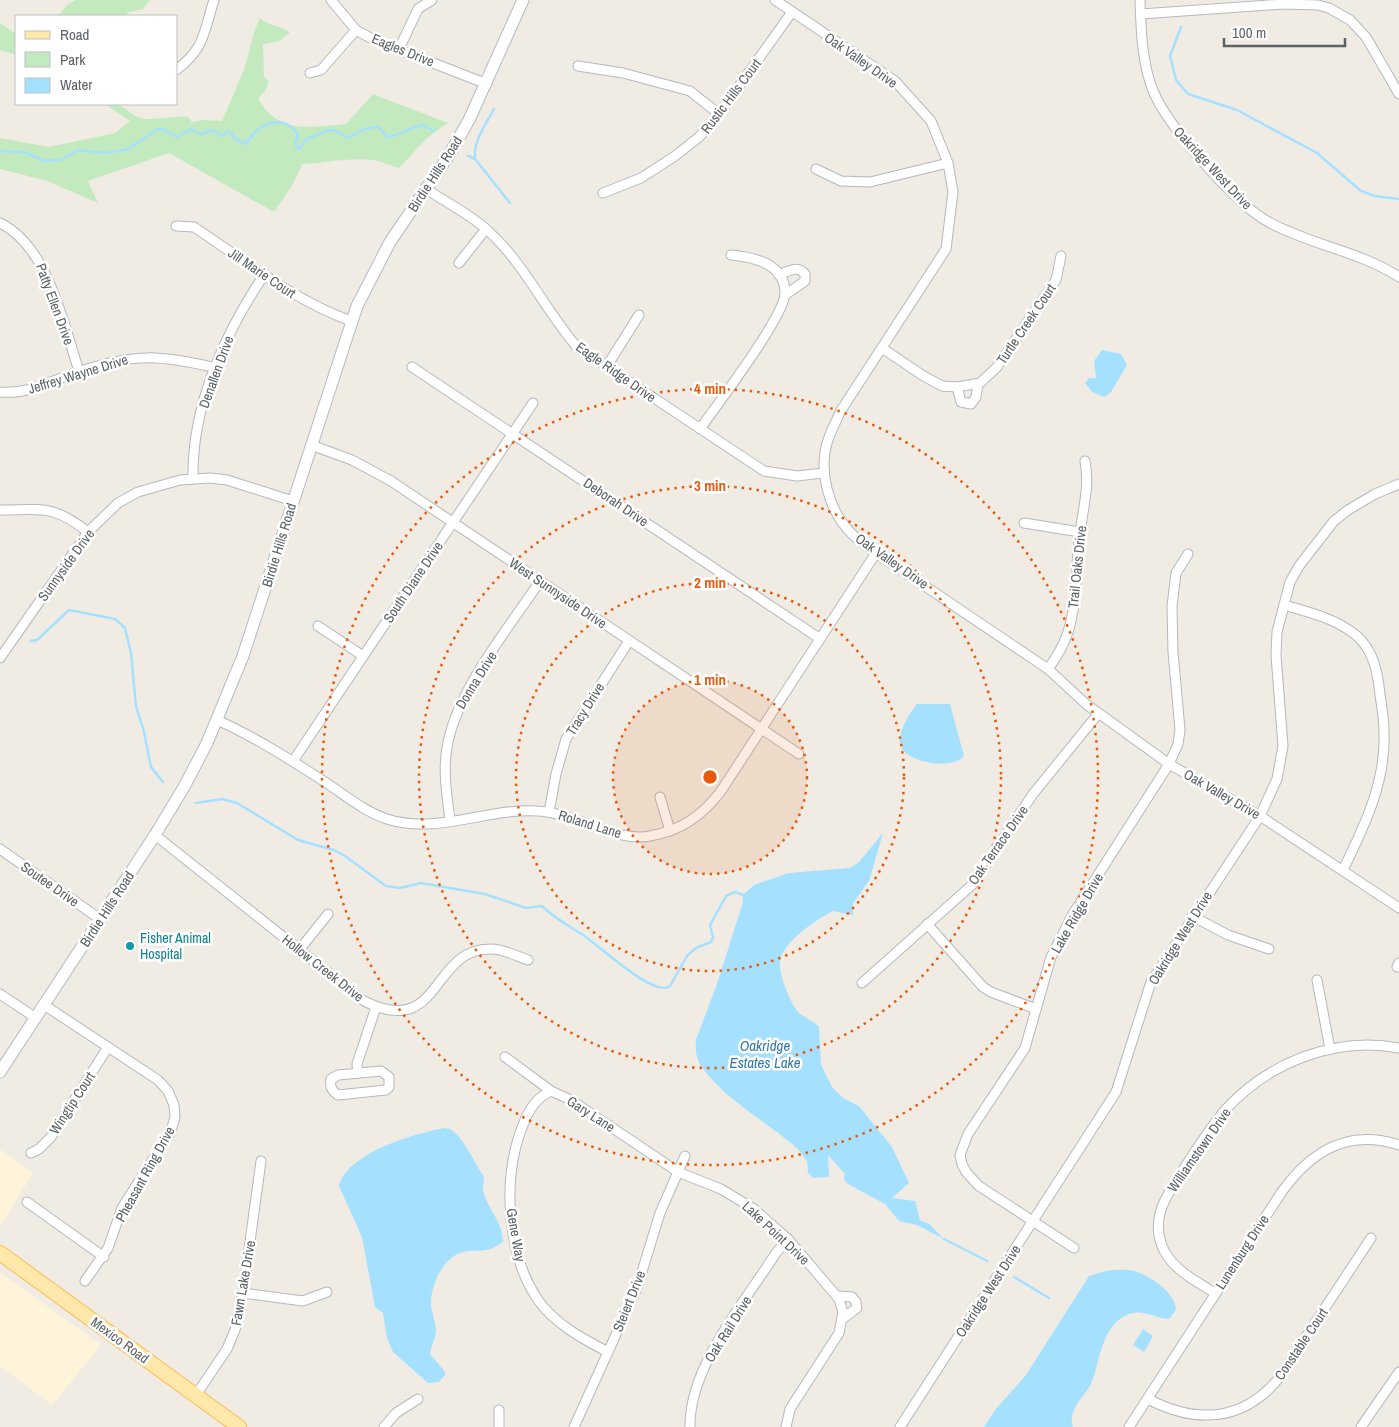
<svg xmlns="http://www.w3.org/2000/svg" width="1399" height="1427" font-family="'Archivo Narrow',sans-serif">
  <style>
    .commercial { fill: #fff3da }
    .green { fill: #c3eabf }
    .water { fill: #a5e1ff }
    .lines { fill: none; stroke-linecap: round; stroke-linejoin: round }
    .stream { stroke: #a5e1ff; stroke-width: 2.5 }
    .minor-casing { stroke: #b5b8bc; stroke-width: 11 }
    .secondary-casing { stroke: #b6bac0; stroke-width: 13 }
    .primary-casing { stroke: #febb50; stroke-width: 16 }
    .minor { stroke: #fff; stroke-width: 9 }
    .secondary { stroke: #fff; stroke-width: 11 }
    .primary { stroke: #ffe8aa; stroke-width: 14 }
    .ring { fill: none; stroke: #e8590c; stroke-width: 2.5; stroke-dasharray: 2.5 5 }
    .culture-dot { fill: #0f9aa8; stroke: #fff; stroke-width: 2 }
    .labels { text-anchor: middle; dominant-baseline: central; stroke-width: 5; stroke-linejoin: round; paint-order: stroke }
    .street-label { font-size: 14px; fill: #5c6266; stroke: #fff }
    .culture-label { font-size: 14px; fill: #0d838f; stroke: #fff; text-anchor: start }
    .water-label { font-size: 15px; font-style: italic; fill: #3378a8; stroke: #fff }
    .centre { fill: #e8590c; stroke: #fff; stroke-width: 2.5 }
    .ring-label { font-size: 15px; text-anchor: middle; font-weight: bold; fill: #e8590c; stroke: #fff; stroke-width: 5; stroke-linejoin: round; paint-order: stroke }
  </style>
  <rect width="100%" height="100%" fill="#f0ece4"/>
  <g class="commercial">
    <polygon points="0,1149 33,1173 0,1227"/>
    <polygon points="0,1272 101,1345 52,1405 0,1366"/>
  </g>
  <g class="green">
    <polygon points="76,0 150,0 143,9 127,13 127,16 58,16 67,5"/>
    <path d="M260 18C269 26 280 26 290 32L280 41 263 44 264 77 269 81 265 91 258 98C278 135 310 127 346 124L373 94 448 123 428 137 399 168C391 166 381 161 373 160 349 157 326 163 302 164L293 184 274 212 169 153 88 181 98 203 47 181 0 169V138L49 147 115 133 130 121 105 104C130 104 124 113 141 118 148 121 177 116 188 117L192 122 203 120 222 121 245 67 254 32Z"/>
    <polygon points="0,23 16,34 16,55 0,50"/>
  </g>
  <g class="water">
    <polygon points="1102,350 1121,354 1127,365 1111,392 1104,397 1092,392 1085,383 1089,378 1096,378 1094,361"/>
    <path d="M917 704H950L964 756C953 770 913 763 903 750 893 738 909 714 917 704Z"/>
    <path d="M883 833 869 881 853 903V915L833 911C817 919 783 942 780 961 778 971 789 999 795 1008 799 1016 813 1020 819 1027L821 1065 832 1087 843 1098 859 1106 892 1147 909 1183 892 1198 915 1201 920 1220 929 1224 944 1239 917 1225 899 1221 885 1204 848 1184 844 1180 845 1174 828 1155 829 1177 813 1178 808 1173 807 1161 798 1149C768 1123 724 1099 701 1066 696 1058 695 1049 696 1040L718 981 743 902V895L754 885 789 873 850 868 859 862Z"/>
    <path d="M445 1128C460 1128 474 1163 483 1175 486 1182 481 1187 484 1194 489 1210 503 1223 503 1241 490 1254 478 1249 463 1252 443 1257 430 1286 431 1305 432 1314 436 1322 436 1332 435 1339 431 1346 430 1354L445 1372V1375L439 1382 428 1383 393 1352 387 1338 383 1313 375 1307 362 1237 339 1186C347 1153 415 1133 445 1128Z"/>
    <path d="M1106 1271C1115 1270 1126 1269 1134 1271 1151 1276 1175 1292 1176 1310L1169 1319C1154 1318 1141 1308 1127 1315 1103 1325 1100 1358 1093 1379 1087 1397 1067 1406 1073 1427H984L995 1410 1026 1375 1089 1276Z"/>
    <polygon points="1143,1329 1153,1336 1144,1352 1133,1345"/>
  </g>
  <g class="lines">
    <g class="stream">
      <polyline points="1181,27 1170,56 1176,80 1188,94 1237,110 1317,153 1361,191 1375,196 1399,199"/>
      <path d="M494 109C486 124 473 141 475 159L510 203"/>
      <path d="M0 151 25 152 44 161 60 160 78 150 106 153 128 149 158 129H163L177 137 191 129 201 134 212 130 222 136 227 132H231L235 139 246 144C257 125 283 111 298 135L295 144 299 149 307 139 326 131 335 130 348 138C359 132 365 127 379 127L387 137C396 137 410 127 423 125L434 131"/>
      <polyline points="468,156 475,159"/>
      <polyline points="31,641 37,640 69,610 115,619 125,628 131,653 136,706 144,732 151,767 163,782"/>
      <path d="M196 803 222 799 237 803 298 840 334 850 345 856 386 886 400 888 421 883 485 894 526 908 542 906C554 918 566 924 580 933 596 942 654 999 670 986L687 956 696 948 711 942 713 937 710 925 726 896 735 892 743 895"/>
      <polyline points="944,1239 987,1261"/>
      <polyline points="1014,1277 1049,1298"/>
    </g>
    <g class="minor-casing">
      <g id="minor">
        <polyline points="331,0 356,30 374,40 487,84"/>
        <path d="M775 0 895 81 931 121 948 163 953 192 946 249 840 412C837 420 832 429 829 437 817 469 828 510 852 534 859 541 868 546 876 553L1048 669 1086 704 1169 764 1260 816 1399 908"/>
        <path d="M1140 0C1141 31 1142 65 1154 93 1169 127 1222 186 1251 210 1262 219 1277 227 1290 232 1327 248 1365 255 1399 277"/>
        <polyline points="1141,14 1284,4 1318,5 1329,8 1350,20 1366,37 1399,94"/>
        <polyline points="399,49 418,9 432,0"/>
        <polyline points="578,66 623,73 690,91 719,114"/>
        <path d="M176 70C205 49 204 31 214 0"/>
        <polyline points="310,73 321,70 356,30"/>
        <polyline points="816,169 841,181 870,182 948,163"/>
        <path d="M425 188C445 202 468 213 486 229 523 261 545 310 577 347L764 471 797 476 823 473"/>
        <polyline points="603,193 641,178 675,156 699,137 719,114 792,12"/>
        <path d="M0 223C48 246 63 323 79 371"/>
        <path d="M176 226 194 227C245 261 293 300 351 321"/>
        <polyline points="459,263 486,229"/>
        <path d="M779 275C788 271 798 265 805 274V281L785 295"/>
        <polyline points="882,348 922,375 942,386 957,387 980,383 997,367 1056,280 1061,256"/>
        <polyline points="607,366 639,315"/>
        <polyline points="412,367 819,638"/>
        <polyline points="957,387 961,402 971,404 976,397 978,384"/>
        <path d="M0 392C29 395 54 379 81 371 135 353 161 355 216 368"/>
        <path d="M700 429C716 406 785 316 785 293 785 264 754 257 731 255"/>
        <polyline points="311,445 352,460 391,481 799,754"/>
        <path d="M193 477C192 405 225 333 264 275"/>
        <path d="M0 510C42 510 52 504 88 532"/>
        <polyline points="1024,523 1080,532"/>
        <path d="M1284 605C1309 612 1337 619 1357 636 1374 651 1378 674 1380 695 1382 707 1384 720 1384 733 1386 782 1364 827 1343 870"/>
        <polyline points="318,626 363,656"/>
        <polyline points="0,658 88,532 118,503 138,492 180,480 210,478 227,480 293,501"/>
        <path d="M1048 669C1057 657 1063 647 1068 632 1078 601 1075 565 1080 533 1083 508 1090 486 1085 461"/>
        <path d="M217 720C255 737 291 760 325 782 345 795 365 812 387 819 436 835 487 808 537 811 574 812 614 843 650 836 682 830 702 816 721 791L876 553"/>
        <polyline points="293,761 533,403"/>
        <polyline points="660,797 670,831"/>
        <polyline points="549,812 556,774 566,739 629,641"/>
        <path d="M450 821C447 795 442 768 448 742 460 686 509 628 540 581"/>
        <path d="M155 835 364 1001C442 1040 430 948 491 949 504 949 516 956 528 960"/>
        <polyline points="0,849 100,919"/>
        <polyline points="1192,916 1228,935 1269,949"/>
        <polyline points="927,924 983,987 991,992 1036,1009"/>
        <polyline points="300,949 328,914"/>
        <polyline points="1397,967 1399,963"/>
        <polyline points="1317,980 1330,1049"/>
        <polyline points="862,983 973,884 1033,794 1098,714"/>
        <polyline points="0,994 36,1018"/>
        <polyline points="44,1005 158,1080 168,1091 174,1105 175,1117 171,1131 122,1208 108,1248 85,1281"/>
        <polyline points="505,1057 551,1091 571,1100 678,1172 721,1189 754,1209 788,1239 839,1299 843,1312 839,1333 790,1409 786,1427"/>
        <path d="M381 1071 389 1077V1087L386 1090 338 1095C331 1090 330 1087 331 1079L338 1075Z"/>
        <polyline points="358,1073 357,1064 376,1007"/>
        <path d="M551 1091C537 1097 528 1111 523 1125 502 1177 506 1253 538 1300 555 1324 583 1339 608 1352"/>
        <polyline points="31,1153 39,1149 51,1137 108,1047"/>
        <polyline points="27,1202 104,1257"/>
        <polyline points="1074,1248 979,1186 966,1172 962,1164 960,1155 968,1134 1025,1048 1051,957 1073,914 1169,764 1178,744 1180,730 1173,652 1172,606 1176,573 1188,554"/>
        <polyline points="243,1293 303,1301 327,1292"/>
        <path d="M1215 1293C1196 1281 1171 1269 1162 1246 1150 1215 1169 1192 1185 1167 1198 1147 1211 1126 1227 1108 1270 1062 1336 1036 1399 1048"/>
        <polyline points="837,1296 852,1297 856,1302 857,1308 842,1319"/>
        <polyline points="196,1395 227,1349 235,1330 243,1293 261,1161"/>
        <path d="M1148 1399C1196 1424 1243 1422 1279 1378L1371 1238"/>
        <polyline points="384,1427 396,1413 418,1399"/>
        <polyline points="499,1427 499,1410"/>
        <polyline points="574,1427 637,1288 660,1213 685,1156"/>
        <path d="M690 1427C689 1367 744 1303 776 1253L788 1239"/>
        <polyline points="900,1427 1116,1092 1151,982 1260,816 1277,779 1283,746 1276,655 1277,632 1290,582 1299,566 1334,521 1348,510 1375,494 1399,484"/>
        <path d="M1129 1427 1281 1193C1310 1152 1347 1128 1399 1145"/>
        <polyline points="1361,1427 1399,1372"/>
      </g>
    </g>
    <g class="secondary-casing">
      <polyline id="secondary" points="0,1072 155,835 184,787 207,743 243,656 357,306 390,242 449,155 469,120 523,0"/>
    </g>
    <g class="primary-casing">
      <polyline id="primary" points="0,1253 239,1427"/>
    </g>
    <use href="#minor" class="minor"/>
    <use href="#secondary" class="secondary"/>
    <use href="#primary" class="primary"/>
  </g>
  <circle cx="710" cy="777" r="97" fill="#e8590c" fill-opacity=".12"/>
  <g class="ring">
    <circle cx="710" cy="777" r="97"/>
    <circle cx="710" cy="777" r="194"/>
    <circle cx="710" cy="777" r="291"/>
    <circle cx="710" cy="777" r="388"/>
  </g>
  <circle class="culture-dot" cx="130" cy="946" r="5"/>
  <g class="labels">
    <g class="street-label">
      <text transform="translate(403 50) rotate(22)">Eagles Drive</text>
      <text transform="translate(861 60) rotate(35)">Oak Valley Drive</text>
      <text transform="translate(731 96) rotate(-53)">Rustic Hills Court</text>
      <text transform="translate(1213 168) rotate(47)">Oakridge West Drive</text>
      <text transform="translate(435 174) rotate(-57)">Birdie Hills Road</text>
      <text transform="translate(262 273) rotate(34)">Jill Marie Court</text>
      <text transform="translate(55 304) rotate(70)">Patty Ellen Drive</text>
      <text transform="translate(1026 324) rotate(-56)">Turtle Creek Court</text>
      <text transform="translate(216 372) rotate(-70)">Denallen Drive</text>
      <text transform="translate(616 372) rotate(35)">Eagle Ridge Drive</text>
      <text transform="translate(78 374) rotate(-17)">Jeffrey Wayne Drive</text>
      <text transform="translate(616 502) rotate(34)">Deborah Drive</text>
      <text transform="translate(279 545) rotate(-73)">Birdie Hills Road</text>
      <text transform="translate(892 561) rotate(35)">Oak Valley Drive</text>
      <text transform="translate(66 565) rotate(-54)">Sunnyside Drive</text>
      <text transform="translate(1077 567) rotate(-84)">Trail Oaks Drive</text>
      <text transform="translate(413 582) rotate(-56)">South Diane Drive</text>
      <text transform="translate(558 593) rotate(34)">West Sunnyside Drive</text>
      <text transform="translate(476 680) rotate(-58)">Donna Drive</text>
      <text transform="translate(585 709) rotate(-58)">Tracy Drive</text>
      <text transform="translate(1222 794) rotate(30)">Oak Valley Drive</text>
      <text transform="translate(590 824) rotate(17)">Roland Lane</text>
      <text transform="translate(998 845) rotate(-55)">Oak Terrace Drive</text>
      <text transform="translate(50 884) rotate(35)">Soutee Drive</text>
      <text transform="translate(107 909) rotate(-57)">Birdie Hills Road</text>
      <text transform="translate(1077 913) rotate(-60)">Lake Ridge Drive</text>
      <text transform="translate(1180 938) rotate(-58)">Oakridge West Drive</text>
      <text transform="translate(323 968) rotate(38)">Hollow Creek Drive</text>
      <text transform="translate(72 1103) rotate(-57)">Wingtip Court</text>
      <text transform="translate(591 1114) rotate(33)">Gary Lane</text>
      <text transform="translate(1199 1150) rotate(-55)">Williamstown Drive</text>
      <text transform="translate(145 1174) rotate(-61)">Pheasant Ring Drive</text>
      <text transform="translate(776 1233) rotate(43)">Lake Point Drive</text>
      <text transform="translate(516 1235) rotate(80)">Gene Way</text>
      <text transform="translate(1242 1252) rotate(-57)">Lunenburg Drive</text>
      <text transform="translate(243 1283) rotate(-80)">Fawn Lake Drive</text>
      <text transform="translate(988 1291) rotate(-57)">Oakridge West Drive</text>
      <text transform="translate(629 1301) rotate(-68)">Steiert Drive</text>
      <text transform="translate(728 1329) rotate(-58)">Oak Rail Drive</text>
      <text transform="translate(120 1340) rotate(36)">Mexico Road</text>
      <text transform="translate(1301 1344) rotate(-56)">Constable Court</text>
    </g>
    <g class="culture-label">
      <text x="140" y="938">Fisher Animal<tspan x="140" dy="16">Hospital</tspan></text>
    </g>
    <g class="water-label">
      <text x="765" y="1045">Oakridge<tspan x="765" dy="17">Estates Lake</tspan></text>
    </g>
  </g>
  <circle cx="710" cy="777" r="8" class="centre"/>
  <g class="ring-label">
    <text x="710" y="394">4 min</text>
    <text x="710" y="491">3 min</text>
    <text x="710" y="588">2 min</text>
    <text x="710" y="685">1 min</text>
  </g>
  <rect x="15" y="15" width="162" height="90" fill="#ffffff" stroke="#bec0c2"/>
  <rect x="25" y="31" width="25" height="8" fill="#ffe8aa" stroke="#bec0c2"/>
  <text x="60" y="40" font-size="15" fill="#5c6266">Road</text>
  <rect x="25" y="52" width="25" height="15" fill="#c3eabf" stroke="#bec0c2"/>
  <text x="60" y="65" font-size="15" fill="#5c6266">Park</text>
  <rect x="25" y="78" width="25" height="15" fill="#a5e1ff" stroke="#bec0c2"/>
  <text x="60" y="90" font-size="15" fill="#5c6266">Water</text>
  <path d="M1224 38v8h121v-8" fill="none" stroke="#5c6266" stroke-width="2.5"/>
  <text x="1232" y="38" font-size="15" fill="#5c6266" stroke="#ffffff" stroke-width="4" paint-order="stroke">100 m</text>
</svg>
